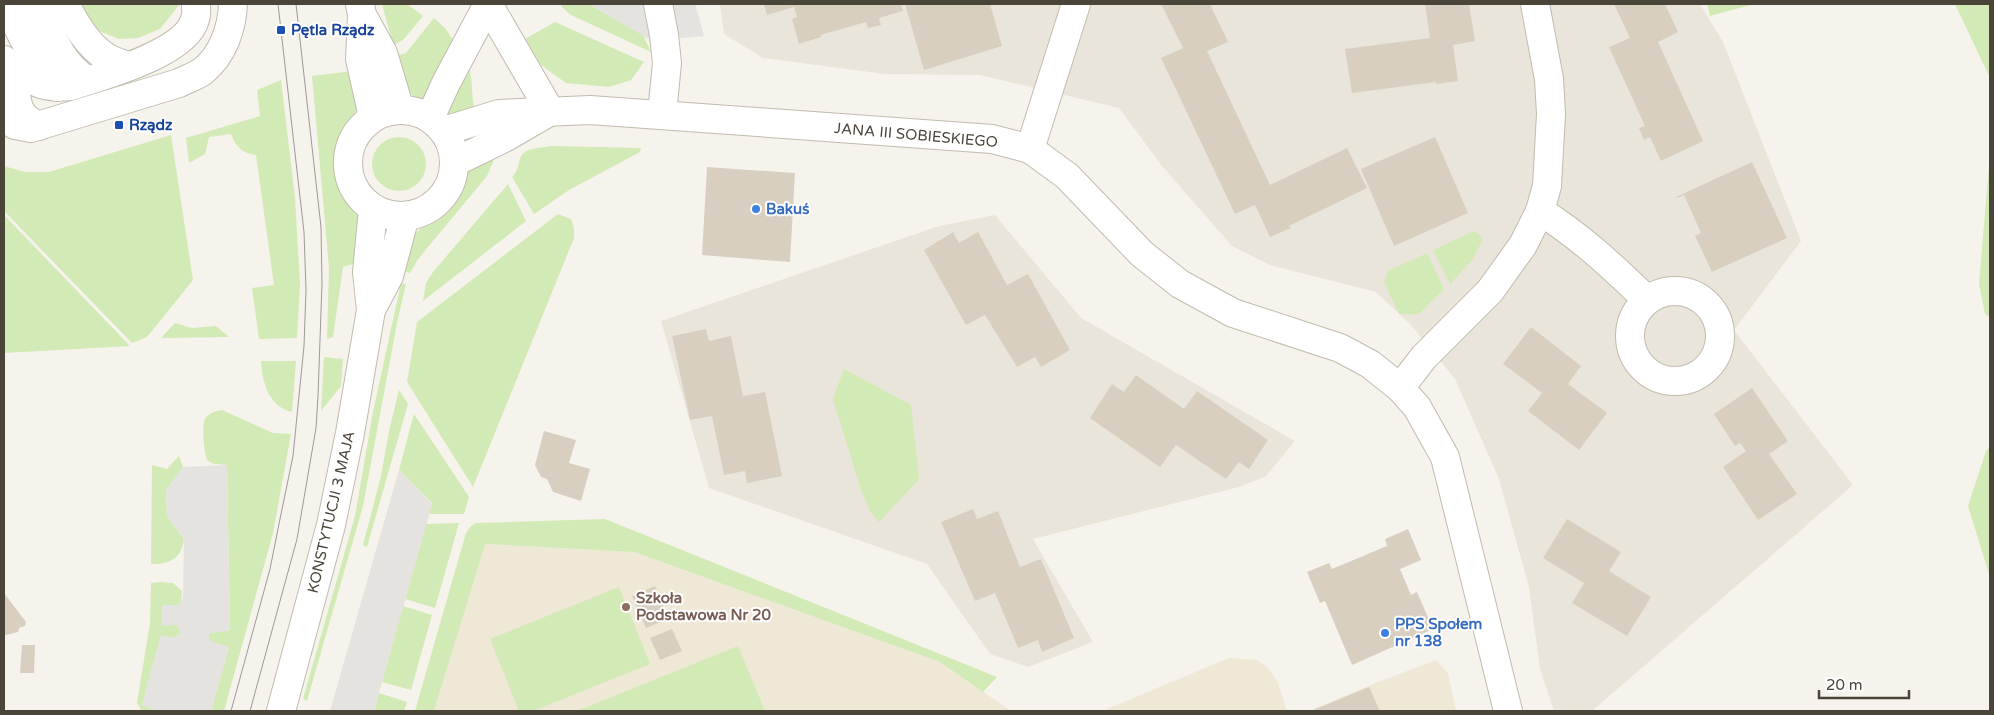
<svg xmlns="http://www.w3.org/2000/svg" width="1994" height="715" font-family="'Varela Round',sans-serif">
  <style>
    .residential { fill: #eae5da }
    .education { fill: #efe8d6 }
    .green { fill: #d2eab5 }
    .parking { fill: #e5e3e0 }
    .building { fill: #d8cfc1 }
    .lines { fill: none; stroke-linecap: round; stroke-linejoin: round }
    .minor-casing { stroke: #c2bbae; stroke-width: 30 }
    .minor { stroke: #fff; stroke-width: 28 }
    .tram { stroke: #9a9a9a; stroke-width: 1 }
    .transit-dot { fill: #1a4fb4; stroke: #fff; stroke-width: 2 }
    .shop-dot { fill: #3f7fe0; stroke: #fff; stroke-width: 2 }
    .education-dot { fill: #8d6e63; stroke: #fff; stroke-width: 2 }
    .labels { text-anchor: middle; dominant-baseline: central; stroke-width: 4; stroke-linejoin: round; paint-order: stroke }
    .transit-label { font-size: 15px; font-weight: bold; fill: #164399; stroke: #fff; text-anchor: start }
    .street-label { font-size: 15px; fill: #4b4439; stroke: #fff }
    .shop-label { font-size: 15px; font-weight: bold; fill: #366cbe; stroke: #fff; text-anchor: start }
    .education-label { font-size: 15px; font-weight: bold; fill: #785e54; stroke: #fff; text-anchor: start }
  </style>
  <rect width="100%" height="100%" fill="#f6f3ec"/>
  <g class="residential">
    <polygon points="720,4 1700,4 1723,42 1801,241 1734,330 1853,485 1592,711 1554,711 1540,669 1529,587 1499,479 1455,379 1412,326 1376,292 1270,265 1232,246 1162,166 1119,108 980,75 885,74 763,58 724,34"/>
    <polygon points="995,215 1081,318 1295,441 1266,476 1239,487 1033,539 1093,642 1028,667 990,654 927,564 709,488 661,321 939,226"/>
  </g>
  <g class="education">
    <polygon points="484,544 634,552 940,662 1011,711 434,711"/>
    <polygon points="1229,658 1257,660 1268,668 1278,683 1287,711 1102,711"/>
    <polygon points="1436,660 1448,673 1456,711 1309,711 1368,686"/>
  </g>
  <g class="green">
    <polygon points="78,4 180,4 160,29 138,38 119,39 99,31 87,21"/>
    <polygon points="382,4 407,4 423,16 403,40 393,45"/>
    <polygon points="562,4 589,4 643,35 651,52 571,15 562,7"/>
    <polygon points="1707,4 1754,4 1710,16"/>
    <polygon points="1955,4 1990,4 1990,78"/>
    <path d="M434 18 445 28 456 44 430 107C404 94 403 82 396 56L406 53Z"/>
    <polygon points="555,22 644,62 631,80 609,87 566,83 541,65 525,39"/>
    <path d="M467 60C473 75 471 91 474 107L465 112 448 114 449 97Z"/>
    <path d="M353 71C355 82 359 95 357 106 353 126 333 141 334 162 335 174 340 189 346 199 350 204 355 209 357 215 364 231 357 248 353 264L343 267 333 337 327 339 329 268 312 76Z"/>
    <path d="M281 80 295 198 300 284 297 338 259 339 252 288 274 285 256 155C242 153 236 147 231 134L209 137 205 154 189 163 186 138 260 116 257 90Z"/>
    <polygon points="171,135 193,280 147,337 132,343 4,211 4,166 25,172 49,172"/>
    <circle cx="399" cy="164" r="27"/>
    <path d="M552 146 641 148 640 152 569 190 534 214 512 177C517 172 518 166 520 159 523 147 542 148 552 146Z"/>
    <polygon points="1990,153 1990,317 1985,314 1979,284"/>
    <polygon points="492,154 493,162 487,176 418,259 410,273 401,271 411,239 419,230 449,208 456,197 463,175 472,166"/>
    <polygon points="508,184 526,221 423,301 426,283 433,272"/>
    <polygon points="558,214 571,219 574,228 574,238 473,487 407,382 417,322"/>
    <polygon points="4,215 130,346 4,353"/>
    <polygon points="1474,231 1480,235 1482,241 1472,260 1450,284 1433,250"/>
    <polygon points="1427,253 1444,289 1419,314 1399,314 1384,282 1388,271"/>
    <polygon points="401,283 406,284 397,323 363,506 307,701 303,699 355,516 373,412"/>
    <polygon points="175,323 192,328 216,326 229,337 161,338"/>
    <polygon points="324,357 343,359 341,386 321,411"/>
    <path d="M261 361H296L292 412C269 407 262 382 261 361Z"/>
    <polygon points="844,369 911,405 919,479 879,522 870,511 861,490 833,399"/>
    <polygon points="399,390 408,404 367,547 363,545 381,476 389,431"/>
    <path d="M222 410 273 433 291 434 273 533 224 711H211L229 647 211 642 208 637 210 633 230 630 227 465C221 464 213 465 208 461 204 456 202 429 204 422 206 414 214 411 222 410Z"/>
    <polygon points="414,414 469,497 464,514 429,514 432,503 399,470"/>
    <polygon points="1990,447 1990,577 1968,506 1986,451"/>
    <path d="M179 456 183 467 166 490 167 516 184 539C181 559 170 564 151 564L152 465 167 469Z"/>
    <polygon points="605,519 997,677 983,692 940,662 634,552 485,544 434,711 415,711 466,533 471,526 476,523"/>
    <polygon points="459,523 435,608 405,599 426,524"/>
    <polygon points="161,582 173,583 182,591 181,603 162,625 176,625 180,629 180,634 173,638 161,636 142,705 157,711 142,711 137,703 150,623 151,583"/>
    <polygon points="619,587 650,664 533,711 519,711 490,639"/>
    <polygon points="403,606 432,615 411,690 382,682"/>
    <polygon points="738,646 765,711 577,711"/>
    <polygon points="379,693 407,702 404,711 374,711"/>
  </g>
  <g class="parking">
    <polygon points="589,4 695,4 704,36 652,41"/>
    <polygon points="227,465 230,630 211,633 208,637 212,642 229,647 211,711 157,711 142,705 161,635 173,638 180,634 180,629 176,625 162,626 162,605 177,605 181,603 183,596 184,539 167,516 166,490 183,467"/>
    <polygon points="399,470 432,504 374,711 330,711"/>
  </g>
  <g class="building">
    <polygon points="764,4 901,4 903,11 879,18 881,25 868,28 866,22 821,35 821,37 799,44 792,19 797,17 794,7 767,15"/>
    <polygon points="905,4 990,4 1002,46 924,70"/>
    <polygon points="1161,4 1210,4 1228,42 1207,51 1270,185 1347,148 1367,188 1289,226 1291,228 1270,237 1255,205 1235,214 1161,58 1183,48"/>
    <polygon points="1425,4 1469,4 1475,41 1453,45 1458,81 1436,84 1436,82 1352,93 1345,49 1430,38"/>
    <polygon points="1614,4 1665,4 1678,32 1658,42 1703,141 1661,161 1650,137 1644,140 1639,128 1645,126 1609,47 1630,38"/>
    <polygon points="1435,137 1468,213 1394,246 1361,169"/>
    <polygon points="1752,162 1787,238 1712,272 1695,236 1701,233 1684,195 1677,198 1676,197"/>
    <polygon points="707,167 795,173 790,262 702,255"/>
    <polygon points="953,232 959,243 978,232 1007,285 1028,274 1070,350 1041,367 1035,357 1017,367 985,315 966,325 924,250"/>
    <polygon points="1531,327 1581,366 1568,384 1607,413 1579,450 1528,411 1542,393 1503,364"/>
    <polygon points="706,329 709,341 731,336 743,396 765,392 782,476 747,483 745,471 724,475 712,416 690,420 672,336"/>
    <polygon points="1136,375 1184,409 1197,391 1268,440 1249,469 1239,462 1226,479 1176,445 1160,467 1090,418 1112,384 1124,392"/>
    <polygon points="1752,388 1788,441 1769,454 1797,494 1758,520 1723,467 1746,451 1740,443 1735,446 1714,414"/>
    <polygon points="544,431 576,440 569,463 590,469 581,501 553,492 547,479 541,477 535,465"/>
    <polygon points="973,509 977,519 998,511 1020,567 1041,559 1074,638 1042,652 1038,640 1018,648 995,593 975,601 941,522"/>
    <polygon points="1567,519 1621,552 1609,571 1651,597 1627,636 1572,603 1584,583 1543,558"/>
    <polygon points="1408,529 1421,560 1400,569 1411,595 1417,592 1433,629 1352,665 1325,601 1320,603 1307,572 1329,563 1332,569 1387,546 1385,539"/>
    <polygon points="655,586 668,619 646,628 632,596"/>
    <polygon points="4,593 26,622 25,626 19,628 18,632 6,635 4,635"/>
    <polygon points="672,629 682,651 660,660 650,638"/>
    <polygon points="22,645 35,645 34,673 20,673"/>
    <polygon points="1369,687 1380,711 1311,711"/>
  </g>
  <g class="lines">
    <g class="minor-casing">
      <g id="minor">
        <polyline points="6,4 39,69 57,87"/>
        <path d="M36 4C50 31 60 64 87 80"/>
        <path d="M65 4C75 23 87 45 106 57 112 61 120 63 128 66"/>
        <polyline points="360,4 362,15 383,53 400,110"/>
        <polyline points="488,4 550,111"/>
        <polyline points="658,4 664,35 667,63 662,114"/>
        <polyline points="362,16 360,59 373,117"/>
        <path d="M4 60C6 65 9 69 11 74 20 98 11 114 39 126"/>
        <path d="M7 66C33 80 39 89 71 86 102 76 187 53 195 19 197 15 196 9 196 4"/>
        <circle cx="401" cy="163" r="53"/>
        <path d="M4 118 15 125 31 128 179 83C187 79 196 76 203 71 223 55 232 28 233 4"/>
        <polyline points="430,118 446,83 488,4"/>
        <polyline points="444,131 499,114 590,110 992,139 1030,149 1067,176 1142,254 1180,284 1233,313 1340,348 1370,364 1400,388 1417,407 1445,457 1508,711"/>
        <polyline points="1030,149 1076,4"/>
        <polyline points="455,162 506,137 544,115"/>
        <path d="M1540 211C1581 237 1612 266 1646 299"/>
        <circle cx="1675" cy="336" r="45"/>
        <polyline points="371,310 389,276 405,216"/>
        <polyline points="1400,388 1424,357 1490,291 1523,245 1540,211 1547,186 1551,114 1549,79 1535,4"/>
        <polyline points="281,711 331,525 350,433 371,310 367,272 373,209"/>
      </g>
    </g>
    <use href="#minor" class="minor"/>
    <g class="tram">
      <polyline points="231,711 270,569 280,519 293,456 304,346 306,290 304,232 278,4"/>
      <polyline points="250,711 297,539 316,428 318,396 322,283 321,227 296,4"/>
    </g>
  </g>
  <g class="transit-dot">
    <rect x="276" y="25" width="10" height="10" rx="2.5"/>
    <rect x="114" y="120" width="10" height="10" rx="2.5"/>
  </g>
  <g class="shop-dot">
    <circle cx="756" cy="209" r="5"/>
    <circle cx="1385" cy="633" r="5"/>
  </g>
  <circle class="education-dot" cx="626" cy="607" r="5"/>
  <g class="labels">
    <g class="transit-label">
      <text x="291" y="30">Pętla Rządz</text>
      <text x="129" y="125">Rządz</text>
    </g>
    <g class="street-label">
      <text transform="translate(916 135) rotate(5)">JANA III SOBIESKIEGO</text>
      <text transform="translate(331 512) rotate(-77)">KONSTYTUCJI 3 MAJA</text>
    </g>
    <g class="shop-label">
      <text x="766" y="209">Bakuś</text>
      <text x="1395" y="624">PPS Społem<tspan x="1395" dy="17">nr 138</tspan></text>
    </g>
    <g class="education-label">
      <text x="636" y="598">Szkoła<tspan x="636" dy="17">Podstawowa Nr 20</tspan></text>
    </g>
  </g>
  <rect width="1994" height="715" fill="none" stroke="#4b4439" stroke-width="10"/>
  <path d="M1819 690v8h90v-8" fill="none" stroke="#4b4439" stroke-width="2.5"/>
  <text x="1826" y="690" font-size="15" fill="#4b4439" stroke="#ffffff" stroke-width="4" paint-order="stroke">20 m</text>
</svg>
